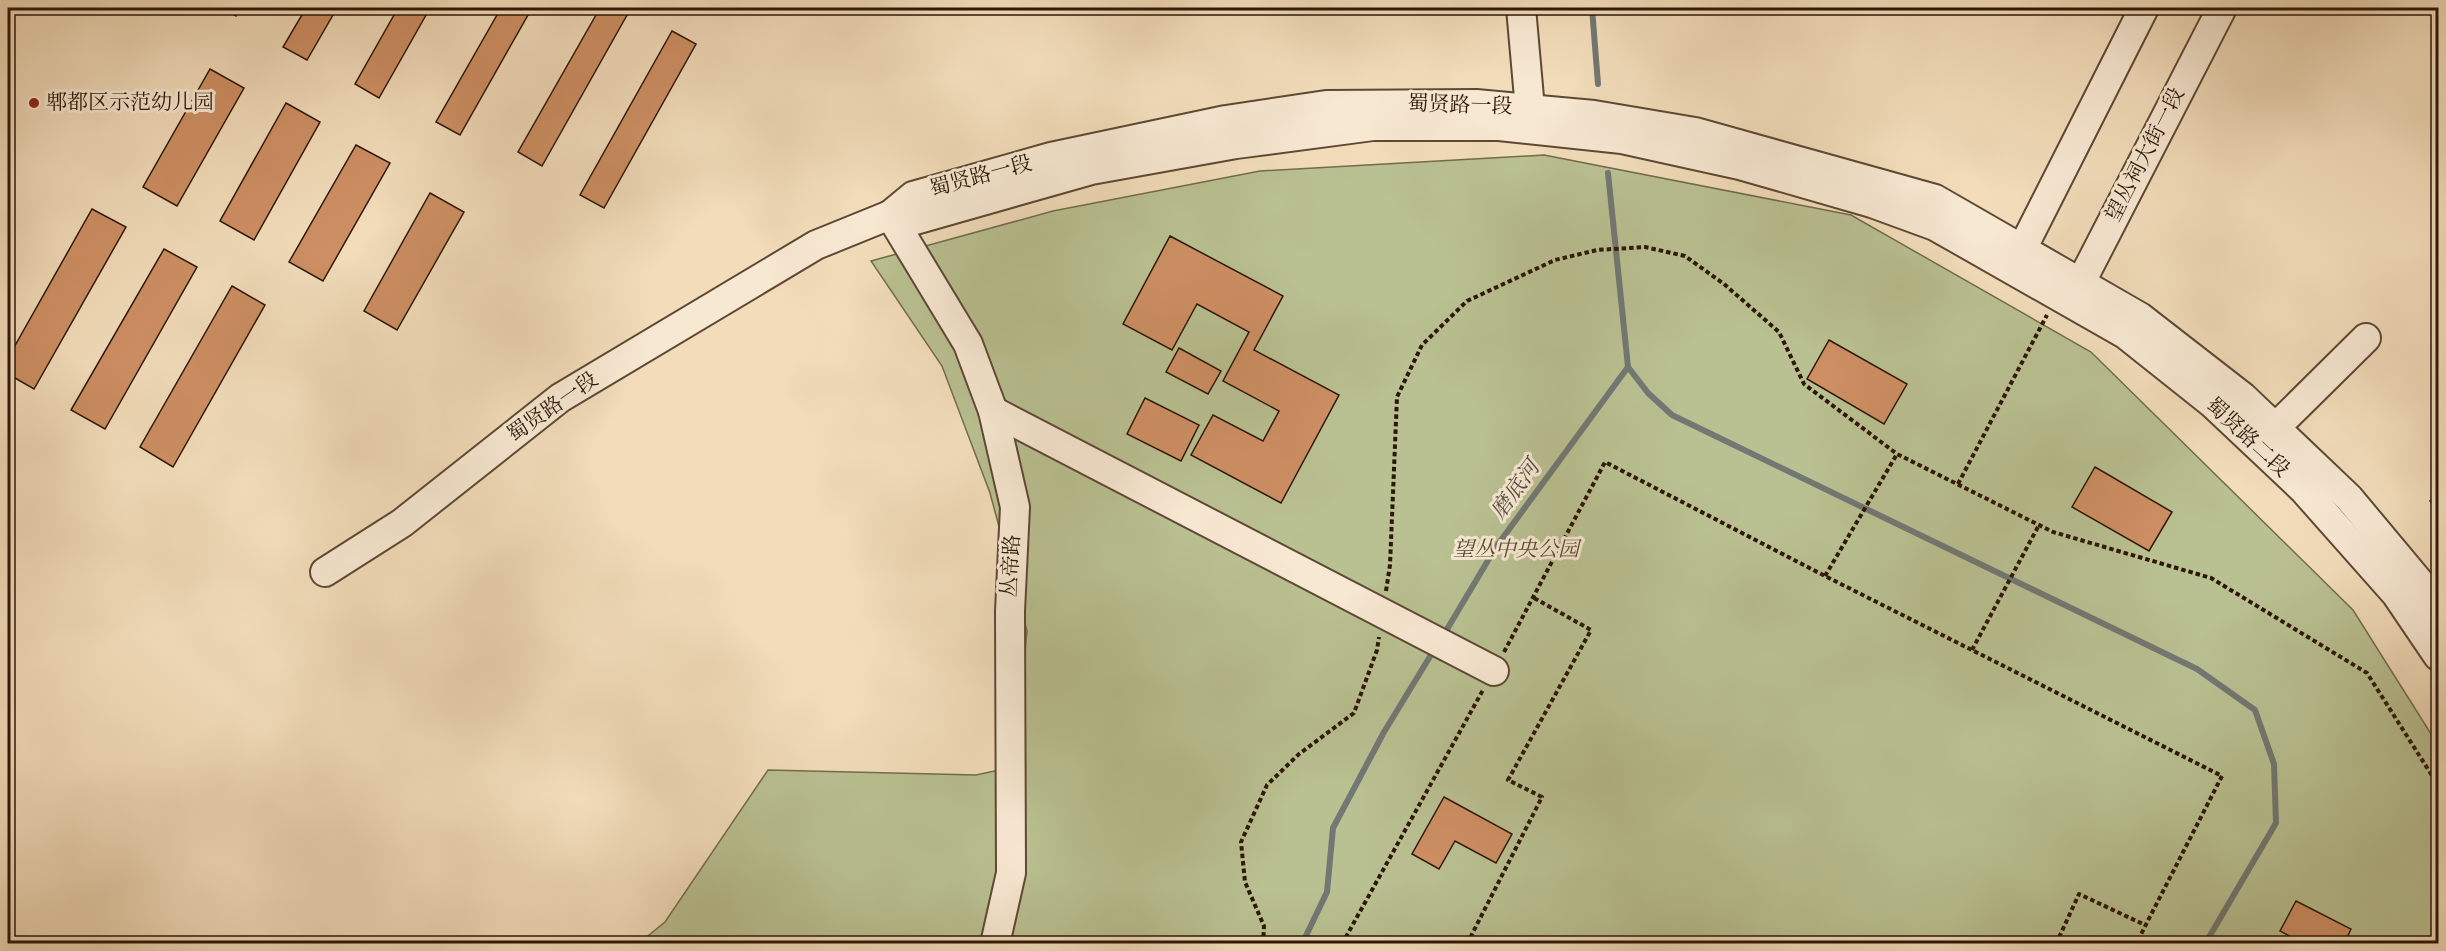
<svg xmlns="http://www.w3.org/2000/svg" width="2446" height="951" font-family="'IM FELL English','Noto Serif SC',serif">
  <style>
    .green { fill: #b9c091; stroke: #726c4c; stroke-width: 1.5 }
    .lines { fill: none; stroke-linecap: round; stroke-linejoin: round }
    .stream { stroke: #727873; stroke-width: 6 }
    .building { fill: #cd8f63; stroke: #2c1707; stroke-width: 1.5 }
    .minor-casing { stroke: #5e4834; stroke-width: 32 }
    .path { stroke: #2c1707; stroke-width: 4; stroke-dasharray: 4.5 3; stroke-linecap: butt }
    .minor { stroke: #f7e8d2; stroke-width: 28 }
    .poi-dot { fill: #8f2418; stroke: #f7e8d2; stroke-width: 2 }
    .labels { text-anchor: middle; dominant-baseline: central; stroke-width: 6; stroke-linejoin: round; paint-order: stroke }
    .poi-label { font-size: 21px; fill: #2c1707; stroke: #f7e8d2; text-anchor: start }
    .street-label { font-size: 21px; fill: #2c1707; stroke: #f7e8d2 }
    .park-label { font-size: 21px; font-style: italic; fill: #564a30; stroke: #f7e8d2 }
    .water-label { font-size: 22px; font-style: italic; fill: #555046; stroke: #f7e8d2 }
  </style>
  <rect width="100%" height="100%" fill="#f2dcba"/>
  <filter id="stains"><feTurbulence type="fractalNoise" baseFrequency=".00333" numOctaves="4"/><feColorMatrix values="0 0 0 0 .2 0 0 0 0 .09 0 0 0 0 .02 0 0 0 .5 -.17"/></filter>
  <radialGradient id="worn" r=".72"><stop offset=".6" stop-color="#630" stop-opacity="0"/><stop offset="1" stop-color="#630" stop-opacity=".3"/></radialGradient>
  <polygon class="green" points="1544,155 1851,215 2091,352 2353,610 2438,745 2438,943 638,944 665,922 768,770 976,775 1013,767 1027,631 990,493 942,366 871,261 1053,211 1260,171"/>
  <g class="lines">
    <g class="stream">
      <polyline points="1592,8 1598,84"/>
      <polyline points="1628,367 1648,393 1672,415 2197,669 2255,710 2274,764 2276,823 2205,944"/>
      <polyline points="1443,636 1496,547 1628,367 1608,173"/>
      <polyline points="1302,944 1327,892 1333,828 1384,732 1434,650"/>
    </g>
  </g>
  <g class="building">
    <polygon points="221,8 240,8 236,16"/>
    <polygon points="306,8 337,8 307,60 283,47"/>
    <polygon points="398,8 430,8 379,98 355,84"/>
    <polygon points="501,8 532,8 460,135 436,122"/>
    <polygon points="600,8 631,8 542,166 518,152"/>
    <polygon points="672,31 696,44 604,208 580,195"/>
    <polygon points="210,69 244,88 177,206 143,187"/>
    <polygon points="286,103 320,122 254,240 220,221"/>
    <polygon points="356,145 390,163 323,281 289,262"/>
    <polygon points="430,193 464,212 397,330 364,311"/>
    <polygon points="92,209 126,227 34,389 8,374 8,358"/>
    <polygon points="1170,236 1283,296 1254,350 1339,395 1281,503 1191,455 1213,415 1263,441 1279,411 1223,381 1249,332 1197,304 1172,350 1123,324"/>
    <polygon points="164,249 197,267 105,429 71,410"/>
    <polygon points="232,286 265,305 173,467 140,447"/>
    <polygon points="1829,340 1907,384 1884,424 1807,379"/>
    <polygon points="1179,348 1221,371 1208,394 1166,372"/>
    <polygon points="1145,398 1199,425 1181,461 1127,434"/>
    <polygon points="2095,467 2172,512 2149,551 2072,507"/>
    <polygon points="2438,495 2438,511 2430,501"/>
    <polygon points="1444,797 1512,834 1496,863 1455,841 1439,869 1412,854"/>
    <polygon points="2296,901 2351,929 2344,944 2305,944 2280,931"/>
  </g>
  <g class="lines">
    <g class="minor-casing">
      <g id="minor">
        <polyline points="1521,8 1530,109"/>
        <polyline points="890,215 908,222 1091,170 1236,144 1373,126 1499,126 1622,139 1740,165 1872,203 1935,226 2125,334 2213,404 2303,489 2396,594 2438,656"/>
        <polyline points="890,215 968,344 993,411 1015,507 1010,611 1011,873 995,944"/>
        <polyline points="2013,267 2144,8"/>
        <polyline points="2069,299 2080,284 2222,8"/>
        <polyline points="993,411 1494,671"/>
        <polyline points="2275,428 2366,338"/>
        <polyline points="325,572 402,523 560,398 816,245 890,215 913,196 1051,157 1226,120 1326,105 1476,104 1594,115 1695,132 1935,199 2140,317 2243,397 2349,498 2420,583 2438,610"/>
      </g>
    </g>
    <g class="path">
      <polyline points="1958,484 2047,315"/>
      <polyline points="1825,576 1897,454"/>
      <polyline points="1386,591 1390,565 1397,397 1422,345 1467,301 1555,260 1597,250 1645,247 1685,256 1724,284 1779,332 1804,384 1897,454 2053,532 2211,578 2367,673 2438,785"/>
      <polyline points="1972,650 2039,525"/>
      <polyline points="1504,652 1605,462 1825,576 2222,776 2136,944"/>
      <polyline points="1263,944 1264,926 1245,882 1241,842 1267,785 1299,754 1354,713 1377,650 1379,637"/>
      <polyline points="1342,944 1483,690"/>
      <polyline points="1467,944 1542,797 1508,780 1591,630 1534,598"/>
      <polyline points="2056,944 2079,894 2145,925"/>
    </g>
    <use href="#minor" class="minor"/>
  </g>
  <circle class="poi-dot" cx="34" cy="103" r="6"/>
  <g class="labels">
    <g class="poi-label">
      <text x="46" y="103">郫都区示范幼儿园</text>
    </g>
    <g class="street-label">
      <text transform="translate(1460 106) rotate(2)">蜀贤路一段</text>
      <text transform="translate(2146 155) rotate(-63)">望丛祠大街一段</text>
      <text transform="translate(981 177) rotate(-15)">蜀贤路一段</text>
      <text transform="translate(553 408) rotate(-35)">蜀贤路一段</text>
      <text transform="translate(2247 438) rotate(43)">蜀贤路二段</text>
      <text transform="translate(1012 566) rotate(-87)">丛帝路</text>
    </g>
    <g class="park-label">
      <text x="1516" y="550">望丛中央公园</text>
    </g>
    <g class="water-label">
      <text transform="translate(1516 490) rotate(-54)">磨底河</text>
    </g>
  </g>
  <rect width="2446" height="951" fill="none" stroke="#f2dcba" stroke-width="30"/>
  <rect x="9" y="9" width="2428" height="933" fill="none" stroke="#2c1707" stroke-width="3"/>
  <rect x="15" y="15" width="2416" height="921" fill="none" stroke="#2c1707" stroke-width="1.5"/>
  <rect width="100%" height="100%" filter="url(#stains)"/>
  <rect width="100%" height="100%" fill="url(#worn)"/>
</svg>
